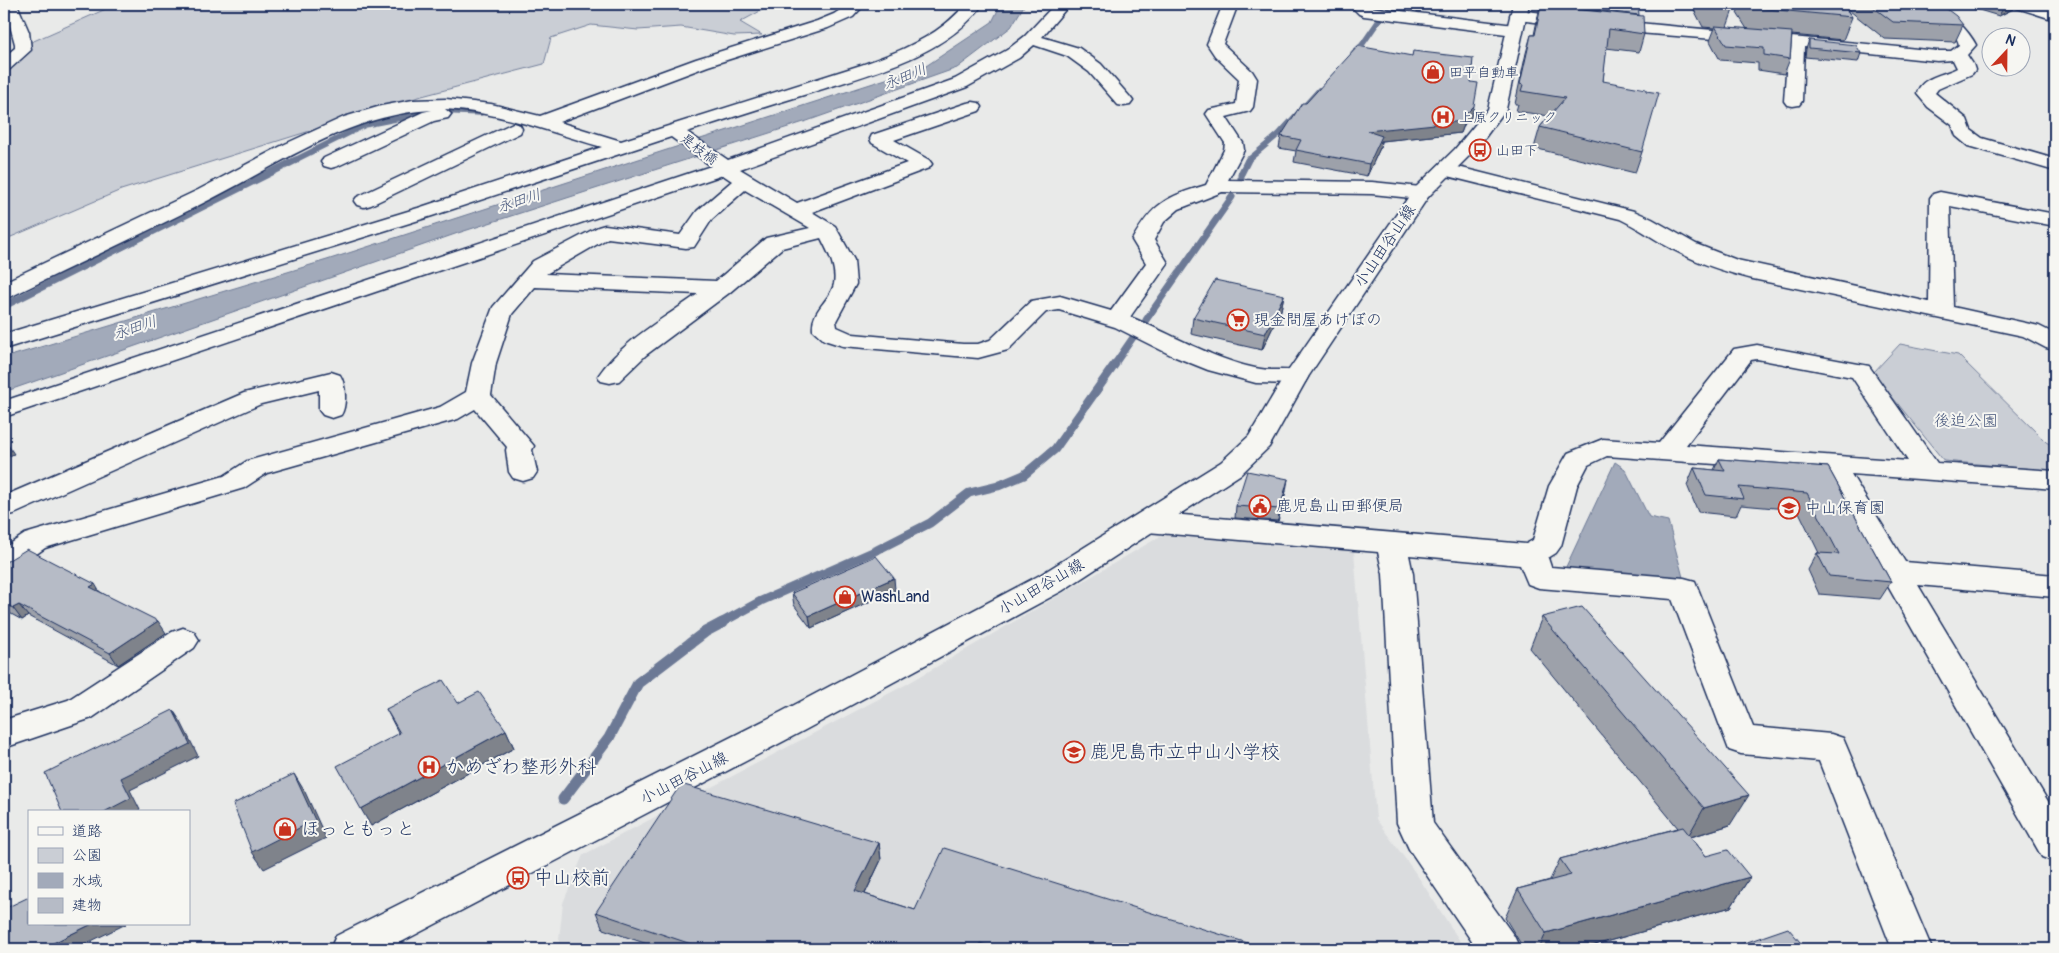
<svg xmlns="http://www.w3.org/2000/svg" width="2059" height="953" font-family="Pangolin,'Klee One',sans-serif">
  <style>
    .built { fill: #dadcde }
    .green { fill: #caced5; stroke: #727e9a }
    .water { fill: #a2aaba; stroke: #6c7995 }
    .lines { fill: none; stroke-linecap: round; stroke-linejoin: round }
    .stream-far3 { stroke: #6c7995; stroke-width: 5.5 }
    .stream-far2 { stroke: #6c7995; stroke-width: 7 }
    .stream-far1 { stroke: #6c7995; stroke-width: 9 }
    .stream { stroke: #6c7995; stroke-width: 11 }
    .minor-casing { stroke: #1b2f5e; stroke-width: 3 }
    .major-casing { stroke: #1b2f5e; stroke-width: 3 }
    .minor { fill: #f6f6f2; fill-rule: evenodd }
    .major { fill: #f6f6f2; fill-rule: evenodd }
    .wall { fill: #9da1aa; stroke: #1b2f5e }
    .shaded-wall { fill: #7f838b; stroke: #1b2f5e }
    .building { fill: #b6bbc6; stroke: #1b2f5e }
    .labels { text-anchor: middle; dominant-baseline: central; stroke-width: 4; stroke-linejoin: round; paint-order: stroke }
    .far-poi-label { font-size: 14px; fill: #1b2f5e; stroke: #f6f6f2; text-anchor: start }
    .far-street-label { font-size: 14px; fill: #1b2f5e; stroke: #f6f6f2 }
    .far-water-label { font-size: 15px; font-style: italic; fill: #44547a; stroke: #f6f6f2 }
    .street-label { font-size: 16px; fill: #1b2f5e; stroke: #f6f6f2 }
    .poi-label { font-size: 16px; fill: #1b2f5e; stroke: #f6f6f2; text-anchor: start }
    .park-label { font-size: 16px; fill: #47577c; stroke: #f6f6f2 }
    .near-poi-label { font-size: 19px; fill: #1b2f5e; stroke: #f6f6f2; text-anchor: start }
  </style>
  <rect width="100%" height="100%" fill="#e9eae9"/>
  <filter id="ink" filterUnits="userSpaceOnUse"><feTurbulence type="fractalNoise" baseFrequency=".02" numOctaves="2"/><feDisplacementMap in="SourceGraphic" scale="10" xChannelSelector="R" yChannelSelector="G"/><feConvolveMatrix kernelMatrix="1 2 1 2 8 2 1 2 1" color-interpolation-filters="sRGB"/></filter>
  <g filter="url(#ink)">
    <polygon class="built" points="1166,533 1354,551 1376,819 1417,875 1465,949 558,949 563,903 583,855 907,684"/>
    <g class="green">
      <polygon points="117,4 764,4 764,9 740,22 762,35 734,36 681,27 638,30 591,25 551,38 544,64 422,96 121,190 4,240 4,62 27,44"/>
      <polygon points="1900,344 1958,355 2046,442 2055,447 2055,471 1944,461 1873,373"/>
    </g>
    <g class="water">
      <polygon points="1001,4 1025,4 1011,27 957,68 807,121 458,233 4,392 4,358 327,260 926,66 992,22"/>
      <polygon points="1615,462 1625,469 1649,517 1668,521 1684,581 1564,571"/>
    </g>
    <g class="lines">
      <g class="stream-far3">
        <polyline points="1375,4 1382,9"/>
        <polyline points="1353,53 1362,45 1382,16"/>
        <polyline points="293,161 365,125 437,111 481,113"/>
        <polyline points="1247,161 1279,134 1319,90"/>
      </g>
      <g class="stream-far2">
        <polyline points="1241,184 1241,174 1248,160"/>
        <polyline points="4,306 296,160"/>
        <polyline points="1146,320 1232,197"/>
        <polyline points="1114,365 1134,336"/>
      </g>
      <polyline class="stream-far1" points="719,624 761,601 877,550 930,523 969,493 998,486 1024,475 1055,449 1115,364"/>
      <polyline class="stream" points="563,799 609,738 638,683 705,632 722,623"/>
      <g class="minor-casing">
        <g id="minor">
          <polygon points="4,4 17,4 29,32 31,50 10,69 4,70 4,57 15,48 15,44"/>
          <path d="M849 4H865L853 17 828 28 708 66 559 122 621 141 861 65C889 55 920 44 944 25 952 19 959 11 967 4H983C946 57 865 75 807 94 767 106 727 119 687 132L728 160 955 79 1007 50 1025 36 1055 4H1070L1042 37 1079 48 1101 64 1130 97 1133 101 1130 105 1124 106 1118 105 1089 72 1067 56 1034 45 1019 58 967 87 740 169 797 203 907 163 872 143 870 139 872 135 967 103 973 102 979 103 982 107 979 111 894 140 929 160 932 164 929 168 812 212 835 226 854 260 856 284 836 321 837 327 853 334 963 344H978L990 340 1031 301 1060 296 1111 311 1146 263 1132 240C1153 203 1166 197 1206 185L1224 150 1225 143 1206 114 1209 110 1236 104 1239 79 1215 56 1207 44 1223 4H1238L1223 44 1252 71 1257 79 1253 107 1250 111 1226 117 1243 143 1244 150 1228 180 1372 182 1421 187 1428 189 1431 193 1428 197 1421 199 1372 194 1222 192 1179 209 1164 222 1154 240 1168 263 1130 317C1172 334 1210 358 1255 368 1271 372 1288 368 1305 372L1308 377 1305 382 1296 384 1256 383 1208 370 1173 356 1115 327 1059 310 1046 312 1008 350 978 358 843 346 824 340 813 330C811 310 830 301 834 284 837 268 828 252 821 238L782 248 729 293 646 355 619 381 610 383 601 381 598 376C620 343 666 317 698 294L535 287 512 314 496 363 491 395 534 446 532 450 537 472 533 478 523 481 513 478 509 472 506 450 507 447 475 409 458 419 267 473 244 488 45 548 15 569 4 572V548L25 534 224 476 247 461 440 407 466 392 472 363 493 307 533 261 598 227 605 225 680 235 697 211 732 181 723 175 4 417V401L711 166 671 137 432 216 4 349V334L418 208 602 147C550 132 500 112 445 109L451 114 448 118 434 121 338 166 331 168 324 166 321 162 324 158 423 112 432 110C351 114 283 162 213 198 147 232 79 263 12 296L4 298V282L198 190 285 144 344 117 381 106 413 100 446 99 491 104 540 116 696 59 817 21 834 14ZM745 190 810 228 766 238 716 281 546 274 608 238 686 248 694 247 712 219Z"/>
          <polygon points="1349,4 1365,4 1369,7 1514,25 1520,27 1522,30 1520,33 1514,35 1364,16 1359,14"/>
          <path d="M1916 4C1920 4 1927 3 1932 4 1946 7 1970 32 1976 45L1967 55 1973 64 1975 70 1972 74 1938 89 1935 93 1967 119 1971 130 1982 138 2055 159V171L1968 146 1956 136 1952 125 1928 107 1917 94C1920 77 1944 75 1957 68L1953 60 1937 61 1804 47 1802 101 1799 105 1793 106 1787 105 1784 101 1788 45 1601 30 1518 20 1512 18 1510 15 1512 12 1518 10C1657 27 1797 36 1937 51H1951L1959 45C1956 25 1925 20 1916 4Z"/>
          <polygon points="2011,4 2034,4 2055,10 2055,20 2014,7"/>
          <polygon points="513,123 520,125 522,129 520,133 371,205 364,207 357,205 354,201 357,197"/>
          <path d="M1446 164 1634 211 1652 219 1696 244 1737 260 1929 302 1930 198 1933 194 1940 192 2055 214V226L1950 206 1953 307 2039 326 2055 334V350L2046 348 2023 336 1753 279C1729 273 1703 265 1680 253 1659 243 1641 229 1620 219L1439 174 1436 170 1439 166Z"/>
          <path d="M1757 345 1869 366 1937 463 2055 471V489L1851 474 1905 562 2055 575V597L1918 585 2055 813V862L2042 857 1823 472 1607 456 1588 465 1577 486 1561 546 1556 553 1548 558 1551 567 1684 578 1695 581 1753 727 1831 734 1843 738 1932 949H1892L1819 761 1741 754 1729 750 1672 599 1539 588 1528 584 1520 565 1409 555 1413 574 1433 823 1514 936 1520 949H1477L1409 849 1397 823 1383 574 1378 552 1147 532 1137 529 1133 522 1137 515 1147 512 1526 544 1533 540 1549 486 1568 453 1603 439 1659 443 1734 349ZM1757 359 1852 377 1908 461 1686 445 1751 360Z"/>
          <path d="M331 372 340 375C346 384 347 406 341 415L332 418 323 415 319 410V390L261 404 14 514 4 516V496L244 393Z"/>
          <polygon points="183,628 194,632 199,640 194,648 92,718 4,748 4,720 68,700 172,632"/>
        </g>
      </g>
      <g class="major-casing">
        <polygon id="major" points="1513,4 1529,4 1506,109 1478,147 1428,197 1308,377 1269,447 1241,474 1062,591 805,730 388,949 330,949 336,936 781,712 1040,575 1221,462 1249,436 1284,377 1414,189 1455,149 1488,109"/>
      </g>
      <use href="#minor" class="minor"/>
      <use href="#major" class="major"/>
    </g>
    <g class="wall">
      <polygon points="1540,4 1639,15 1639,16 1644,34 1639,52 1606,48 1603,81 1642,152 1635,173 1534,148 1540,127 1549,116 1516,111 1518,104 1515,104 1526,53 1531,35 1534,35 1539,11"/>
      <polygon points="1691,4 1733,4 1734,7 1727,27 1747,29 1737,13 1741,4 1940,4 1963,25 1955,42 1885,39 1845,7 1852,17 1843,40 1792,35 1790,59 1784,74 1758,70 1758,63 1720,60 1710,41 1715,28 1703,27"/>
      <polygon points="1971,4 2016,4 2013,9 1999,16 1969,7"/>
      <polygon points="1809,40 1861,53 1858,62 1805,57 1806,49"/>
      <polygon points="1412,56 1471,82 1471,118 1464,125 1461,133 1381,141 1380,148 1367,176 1294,162 1296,151 1279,148 1281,136 1306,103"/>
      <polygon points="1284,295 1281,310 1262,350 1191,334 1193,318"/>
      <polygon points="1719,459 1828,467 1891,582 1880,599 1819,594 1808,570 1817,553 1819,553 1798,510 1741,505 1736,516 1698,512 1687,485 1694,468 1714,470"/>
      <polygon points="1286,491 1278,521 1235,518 1236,506"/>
      <polygon points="4,563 99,591 166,633 118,665 28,616 22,620 4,610"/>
      <polygon points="895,590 811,628 794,605 792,593"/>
      <polygon points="1542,617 1730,825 1691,837 1706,856 1750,877 1731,907 1580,949 1524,949 1505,918 1518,889 1550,880 1560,859 1678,828 1530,648"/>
      <polygon points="458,703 506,730 514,748 371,826 399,734 386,709"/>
      <polygon points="879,843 881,860 865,894 915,910 1267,949 662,949 603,929 596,912"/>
    </g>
    <g class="shaded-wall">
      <polygon points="2005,4 2016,4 2013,9 1999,16"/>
      <polygon points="1474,106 1471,118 1464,125 1461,133 1381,141 1380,148 1367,176 1369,164 1367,131"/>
      <polygon points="1284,295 1281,310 1262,350 1265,334"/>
      <polygon points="6,442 14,454 4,458 4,443"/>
      <polygon points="1288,479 1286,491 1278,521 1280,509"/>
      <polygon points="894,578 895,590 811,628 809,616"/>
      <polygon points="95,584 102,596 90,587"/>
      <polygon points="19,605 28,616 22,620 13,608"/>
      <polygon points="158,621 166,633 118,665 110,653"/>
      <polygon points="173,710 181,722 198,756 130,790 140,810 135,812 104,812 121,778"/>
      <polygon points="506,730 514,748 371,826 361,809"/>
      <polygon points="294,774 305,792 326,838 264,869 252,852"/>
      <polygon points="1749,795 1730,825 1687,838 1704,808"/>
      <polygon points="879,843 881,860 858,908 855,891"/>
      <polygon points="1750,877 1731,907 1580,949 1539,949 1546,933"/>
      <polygon points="92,924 126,924 75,949 41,949"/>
    </g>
    <g class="building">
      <polygon points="1540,4 1638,4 1639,15"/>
      <polygon points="1710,4 1733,4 1734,7 1710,5"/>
      <polygon points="1753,4 1842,4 1852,17 1756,8"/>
      <polygon points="1869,4 1940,4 1956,16 1963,25 1893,22"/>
      <polygon points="1541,6 1643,16 1644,34 1609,29 1603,81 1646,89 1646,91 1659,93 1642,152 1540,127 1565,98 1521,91 1523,85 1520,84 1531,35 1535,35"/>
      <polygon points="1715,26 1792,32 1790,59 1764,55 1764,48 1726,45"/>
      <polygon points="1809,40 1856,45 1861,53 1809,48"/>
      <polygon points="1358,46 1412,56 1413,51 1473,58 1471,82 1478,83 1474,106 1466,114 1464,121 1367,131 1382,136 1369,164 1296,150 1301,140 1281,136 1302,103 1306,103"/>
      <polygon points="1215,280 1284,295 1265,334 1193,318"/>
      <polygon points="1719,459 1828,467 1891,582 1829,576 1817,553 1839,554 1807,493 1739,487 1744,499 1706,495 1694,468 1725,471"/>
      <polygon points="1247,471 1288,479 1280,509 1236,506"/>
      <polygon points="27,549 95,584 90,587 158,621 110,653 19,605 13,608 4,603 4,563"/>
      <polygon points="876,556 894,578 809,616 792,593"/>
      <polygon points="1582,607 1749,795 1704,808 1542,617"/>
      <polygon points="443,680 458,703 479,692 506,730 361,809 337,766 400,733 386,709"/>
      <polygon points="173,710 190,744 121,778 131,798 104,812 62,812 45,773"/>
      <polygon points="294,774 315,820 252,852 233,804"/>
      <polygon points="681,784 879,843 855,891 915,910 944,848 1267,949 999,949 980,943 977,949 706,949 596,912"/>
      <polygon points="1683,827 1706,856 1728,850 1750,877 1546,933 1518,889 1571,875 1560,859"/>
      <polygon points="29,897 29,924 92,924 41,949 6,949 4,931 4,909"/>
      <polygon points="1788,928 1806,949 1727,949"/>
    </g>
  </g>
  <defs>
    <g id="shop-ring" transform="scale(1.125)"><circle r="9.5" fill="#f6f6f2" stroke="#c8321e" stroke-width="1.5"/><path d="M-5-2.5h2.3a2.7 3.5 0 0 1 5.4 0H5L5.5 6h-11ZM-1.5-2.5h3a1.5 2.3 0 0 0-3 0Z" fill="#c8321e"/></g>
    <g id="hospital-ring" transform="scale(1.125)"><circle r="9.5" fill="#f6f6f2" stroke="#c8321e" stroke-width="1.5"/><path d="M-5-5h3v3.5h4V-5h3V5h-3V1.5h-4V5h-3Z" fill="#c8321e"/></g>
    <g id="bus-ring" transform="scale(1.125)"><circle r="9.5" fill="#f6f6f2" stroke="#c8321e" stroke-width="1.5"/><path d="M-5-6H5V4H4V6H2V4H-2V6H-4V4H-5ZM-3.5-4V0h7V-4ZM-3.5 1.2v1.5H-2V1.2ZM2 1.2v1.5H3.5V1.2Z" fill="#c8321e"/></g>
    <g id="supermarket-ring" transform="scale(1.125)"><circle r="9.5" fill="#f6f6f2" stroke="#c8321e" stroke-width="1.5"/><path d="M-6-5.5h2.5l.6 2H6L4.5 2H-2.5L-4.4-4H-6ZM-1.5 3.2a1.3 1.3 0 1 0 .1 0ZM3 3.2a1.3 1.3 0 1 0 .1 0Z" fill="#c8321e"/></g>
    <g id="civic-ring" transform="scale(1.125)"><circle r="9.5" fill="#f6f6f2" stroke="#c8321e" stroke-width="1.5"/><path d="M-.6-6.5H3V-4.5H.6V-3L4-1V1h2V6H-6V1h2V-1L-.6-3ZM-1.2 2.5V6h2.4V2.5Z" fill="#c8321e"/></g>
    <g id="school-ring" transform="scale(1.125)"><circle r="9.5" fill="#f6f6f2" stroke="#c8321e" stroke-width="1.5"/><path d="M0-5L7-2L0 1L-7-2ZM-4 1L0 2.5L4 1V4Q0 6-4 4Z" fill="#c8321e"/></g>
  </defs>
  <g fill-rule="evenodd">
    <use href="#shop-ring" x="1433" y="72"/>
    <use href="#hospital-ring" x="1443" y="117"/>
    <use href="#bus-ring" x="1480" y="150"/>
    <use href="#supermarket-ring" x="1238" y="320"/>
    <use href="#civic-ring" x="1260" y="506"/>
    <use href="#school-ring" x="1789" y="508"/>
    <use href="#shop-ring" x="845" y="597"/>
    <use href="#school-ring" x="1074" y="752"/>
    <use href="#hospital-ring" x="429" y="767"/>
    <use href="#shop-ring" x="285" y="829"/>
    <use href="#bus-ring" x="518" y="878"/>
  </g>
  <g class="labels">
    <g class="far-poi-label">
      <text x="1449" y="72">田平自動車</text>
      <text x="1459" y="117">上原クリニック</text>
      <text x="1496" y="150">山田下</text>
    </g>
    <g class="far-street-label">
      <text transform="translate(699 149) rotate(37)">是枝橋</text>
    </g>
    <g class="far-water-label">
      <text transform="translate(905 77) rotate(-22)">永田川</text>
      <text transform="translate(519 201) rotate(-18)">永田川</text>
      <text transform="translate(135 328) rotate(-18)">永田川</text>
    </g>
    <g class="street-label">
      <text transform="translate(1385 246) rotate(-56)">小山田谷山線</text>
      <text transform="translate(1041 587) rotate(-30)">小山田谷山線</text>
      <text transform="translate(684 778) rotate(-27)">小山田谷山線</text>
    </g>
    <g class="poi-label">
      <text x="1254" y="320">現金問屋あけぼの</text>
      <text x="1276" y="506">鹿児島山田郵便局</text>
      <text x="1805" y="508">中山保育園</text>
      <text x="861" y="597">WashLand</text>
    </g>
    <g class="park-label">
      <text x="1966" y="421">後迫公園</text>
    </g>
    <g class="near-poi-label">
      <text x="1090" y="752">鹿児島市立中山小学校</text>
      <text x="445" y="767">かめざわ整形外科</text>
      <text x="301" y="829">ほっともっと</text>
      <text x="534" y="878">中山校前</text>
    </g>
  </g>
  <rect width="2059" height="953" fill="none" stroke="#f6f6f2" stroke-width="20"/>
  <rect x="10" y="10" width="2039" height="933" fill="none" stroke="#1b2f5e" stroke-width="2" filter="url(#ink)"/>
  <rect x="28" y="810" width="162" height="115" fill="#f6f6f2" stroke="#9ea6b7"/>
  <rect x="38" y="827" width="25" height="8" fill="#f6f6f2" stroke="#9ea6b7"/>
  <text x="72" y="836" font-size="15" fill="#1b2f5e">道路</text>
  <rect x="38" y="848" width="25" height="15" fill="#caced5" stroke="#9ea6b7"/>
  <text x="72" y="860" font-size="15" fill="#1b2f5e">公園</text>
  <rect x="38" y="873" width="25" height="15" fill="#a2aaba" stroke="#9ea6b7"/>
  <text x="72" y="886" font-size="15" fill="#1b2f5e">水域</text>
  <rect x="38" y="898" width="25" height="15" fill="#b6bbc6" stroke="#9ea6b7"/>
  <text x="72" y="910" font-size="15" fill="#1b2f5e">建物</text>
  <g transform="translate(2006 52) rotate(22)"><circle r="24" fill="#f6f6f2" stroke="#9ea6b7"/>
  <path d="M0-4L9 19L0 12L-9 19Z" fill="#c8321e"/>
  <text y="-8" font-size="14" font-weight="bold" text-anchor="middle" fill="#1b2f5e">N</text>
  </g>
</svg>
